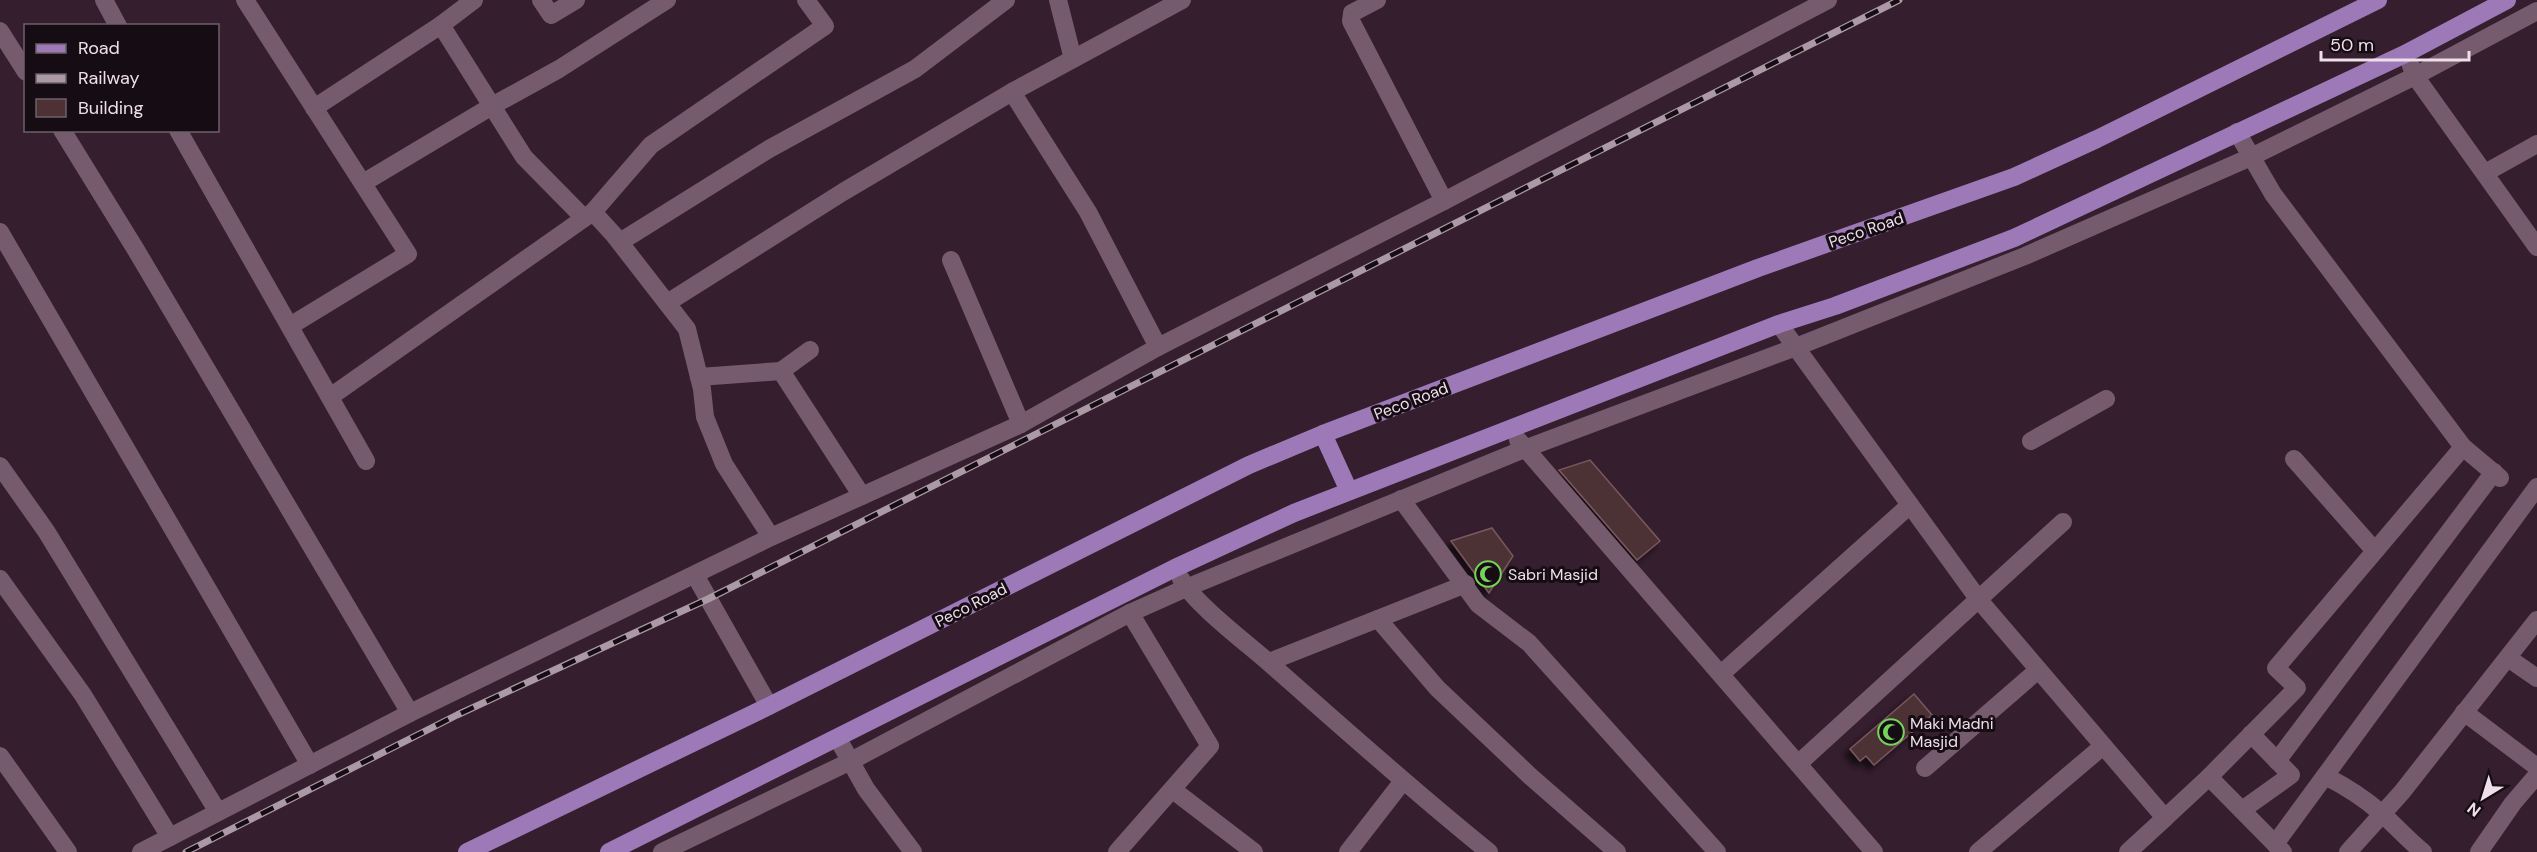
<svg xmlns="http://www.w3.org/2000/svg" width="2537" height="852" font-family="'DM Sans',sans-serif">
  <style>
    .building { fill: #4e3135; stroke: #78585c; stroke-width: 1.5; filter: url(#shadow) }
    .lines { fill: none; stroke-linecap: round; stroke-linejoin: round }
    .minor { stroke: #755b6d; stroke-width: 18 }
    .major { stroke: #9e79b8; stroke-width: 18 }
    .rail-casing { stroke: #ab99a5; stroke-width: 7 }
    .rail { stroke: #160c13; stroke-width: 4.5; stroke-dasharray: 14; stroke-linecap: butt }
    .labels { text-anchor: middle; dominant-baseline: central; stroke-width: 6; stroke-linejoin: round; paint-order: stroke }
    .street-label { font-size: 16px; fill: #efdfea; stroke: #160c13 }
    .poi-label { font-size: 16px; fill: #efdfea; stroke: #160c13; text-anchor: start }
  </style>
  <defs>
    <filter id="shadow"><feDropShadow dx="-5.5" dy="5.5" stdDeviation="3" flood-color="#0009"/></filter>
  </defs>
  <rect width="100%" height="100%" fill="#351e2e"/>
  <g class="building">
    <polygon points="1590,460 1660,541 1637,560 1559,470"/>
    <polygon points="1492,528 1513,556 1489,593 1451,541"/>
    <polygon points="1914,694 1932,715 1874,765 1866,756 1860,761 1850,749"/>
  </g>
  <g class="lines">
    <g class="minor">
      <polyline points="104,0 118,26"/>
      <polyline points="245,0 408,254 290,326"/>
      <polyline points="541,0 551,15 576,0"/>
      <polyline points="1058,0 1073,59"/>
      <polyline points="1377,0 1352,13 1351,21 1444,201"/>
      <polyline points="441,25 474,0"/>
      <polyline points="0,31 26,72"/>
      <polyline points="2411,66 2415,76 2537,247"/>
      <polyline points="1012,92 1088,212 1158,347"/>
      <polyline points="314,108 441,25 524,157 584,218"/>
      <polyline points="62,130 136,250 410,713"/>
      <polyline points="178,130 366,461"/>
      <polyline points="2237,132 2273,194 2463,447 2500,478"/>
      <polyline points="2485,173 2537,144"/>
      <polyline points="363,183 492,106 559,69 667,0"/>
      <polyline points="593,212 651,145 825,26 806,0"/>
      <polyline points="0,232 310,765"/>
      <polyline points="620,242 769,149 915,69 1006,0"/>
      <polyline points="951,260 1021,424"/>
      <polyline points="667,303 843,192 1012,92 1182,0"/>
      <polyline points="1779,324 1979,600 2165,818 2209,777 2283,852"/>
      <polyline points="781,371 810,350"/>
      <polyline points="699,377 781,371 862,496"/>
      <polyline points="330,397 593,212 614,235 687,329 702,389 705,417 724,464 771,537"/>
      <polyline points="1518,440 1874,852"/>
      <polyline points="2031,441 2106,399"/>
      <polyline points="2294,459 2375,551"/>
      <polyline points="0,466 46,531 218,812"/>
      <polyline points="1401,499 1478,604 1529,643 1717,852"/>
      <polyline points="695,575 769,706"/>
      <polyline points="0,579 83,695 170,837"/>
      <path d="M1181 579C1194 603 1244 641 1267 661 1340 725 1413 791 1489 852"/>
      <polyline points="1378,619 1437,688 1530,776 1617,852"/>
      <polyline points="2508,658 2537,678"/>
      <polyline points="1269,662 1466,584"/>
      <polyline points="1721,674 1910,505"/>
      <polyline points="2464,712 2537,767"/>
      <polyline points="838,739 866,789 913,852"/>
      <polyline points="0,756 68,852"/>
      <polyline points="2277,761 2494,472"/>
      <polyline points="1798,764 2063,522"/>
      <polyline points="1925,768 2038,670"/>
      <path d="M2325 776C2345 786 2364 798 2381 813 2396 826 2408 840 2423 852"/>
      <polyline points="2209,777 2297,688 2276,668 2463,447"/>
      <polyline points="1173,790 1254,852"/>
      <polyline points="2242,810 2291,775 2251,734"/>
      <polyline points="2275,844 2537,487"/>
      <polyline points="141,852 410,713 771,537 1021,424 1158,347 1444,201 1828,0"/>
      <polyline points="662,852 849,762 1130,613 1186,588 1524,449 1796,347 2025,256 2251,157 2415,76 2537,11"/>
      <polyline points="1117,852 1210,746 1130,613"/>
      <polyline points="1348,852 1403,781"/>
      <polyline points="1978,852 2103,746"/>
      <polyline points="2128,852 2165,818"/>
      <polyline points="2348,852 2402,792 2537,620"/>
      <polyline points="2479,852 2513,803 2537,775"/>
    </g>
    <g class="major">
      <polyline points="1323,434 1349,491"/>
      <polyline points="467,852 769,706 1249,465 1323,434 1758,268 2014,177 2097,139 2378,0"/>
      <polyline points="609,852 1175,568 1294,513 1779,324 1835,306 2014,238 2405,54 2507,0"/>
    </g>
    <g class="rail-casing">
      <polyline id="rail" points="186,852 457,715 708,599 1899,0"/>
    </g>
    <use href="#rail" class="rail"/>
  </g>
  <defs>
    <g id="mosque-ring" transform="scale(1.35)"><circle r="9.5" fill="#160c13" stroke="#75d25a" stroke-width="1.5"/><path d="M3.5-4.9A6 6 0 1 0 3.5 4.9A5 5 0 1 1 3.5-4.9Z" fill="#75d25a"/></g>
  </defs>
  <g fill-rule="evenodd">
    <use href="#mosque-ring" x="1488" y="574"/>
    <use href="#mosque-ring" x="1891" y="732"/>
  </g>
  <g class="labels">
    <g class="street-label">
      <text transform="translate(1866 230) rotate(-19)">Peco Road</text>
      <text transform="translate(1411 401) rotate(-21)">Peco Road</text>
      <text transform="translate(971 605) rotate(-27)">Peco Road</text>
    </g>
    <g class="poi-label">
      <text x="1508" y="574">Sabri Masjid</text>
      <text x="1910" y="723">Maki Madni<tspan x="1910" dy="18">Masjid</tspan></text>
    </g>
  </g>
  <rect x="24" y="24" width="195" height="108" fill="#160c13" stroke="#6d6069" stroke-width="1.5"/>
  <rect x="36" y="44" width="30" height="9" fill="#9e79b8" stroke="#6d6069" stroke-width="1.5"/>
  <text x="78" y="54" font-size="18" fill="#efdfea">Road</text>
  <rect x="36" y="74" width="30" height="9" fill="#ab99a5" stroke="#6d6069" stroke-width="1.5"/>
  <text x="78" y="84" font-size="18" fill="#efdfea">Railway</text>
  <rect x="36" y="99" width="30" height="18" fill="#4e3135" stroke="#6d6069" stroke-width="1.5"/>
  <text x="78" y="114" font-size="18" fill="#efdfea">Building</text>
  <g transform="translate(2483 798) rotate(218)" stroke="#160c13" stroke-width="4.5" paint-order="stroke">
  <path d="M0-4.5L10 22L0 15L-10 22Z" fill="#efdfea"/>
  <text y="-9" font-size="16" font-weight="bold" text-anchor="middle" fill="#efdfea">N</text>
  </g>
  <path d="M2321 51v9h148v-9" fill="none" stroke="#efdfea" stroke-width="3"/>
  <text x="2330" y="51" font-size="18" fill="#efdfea" stroke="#160c13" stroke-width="4.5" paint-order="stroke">50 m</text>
</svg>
